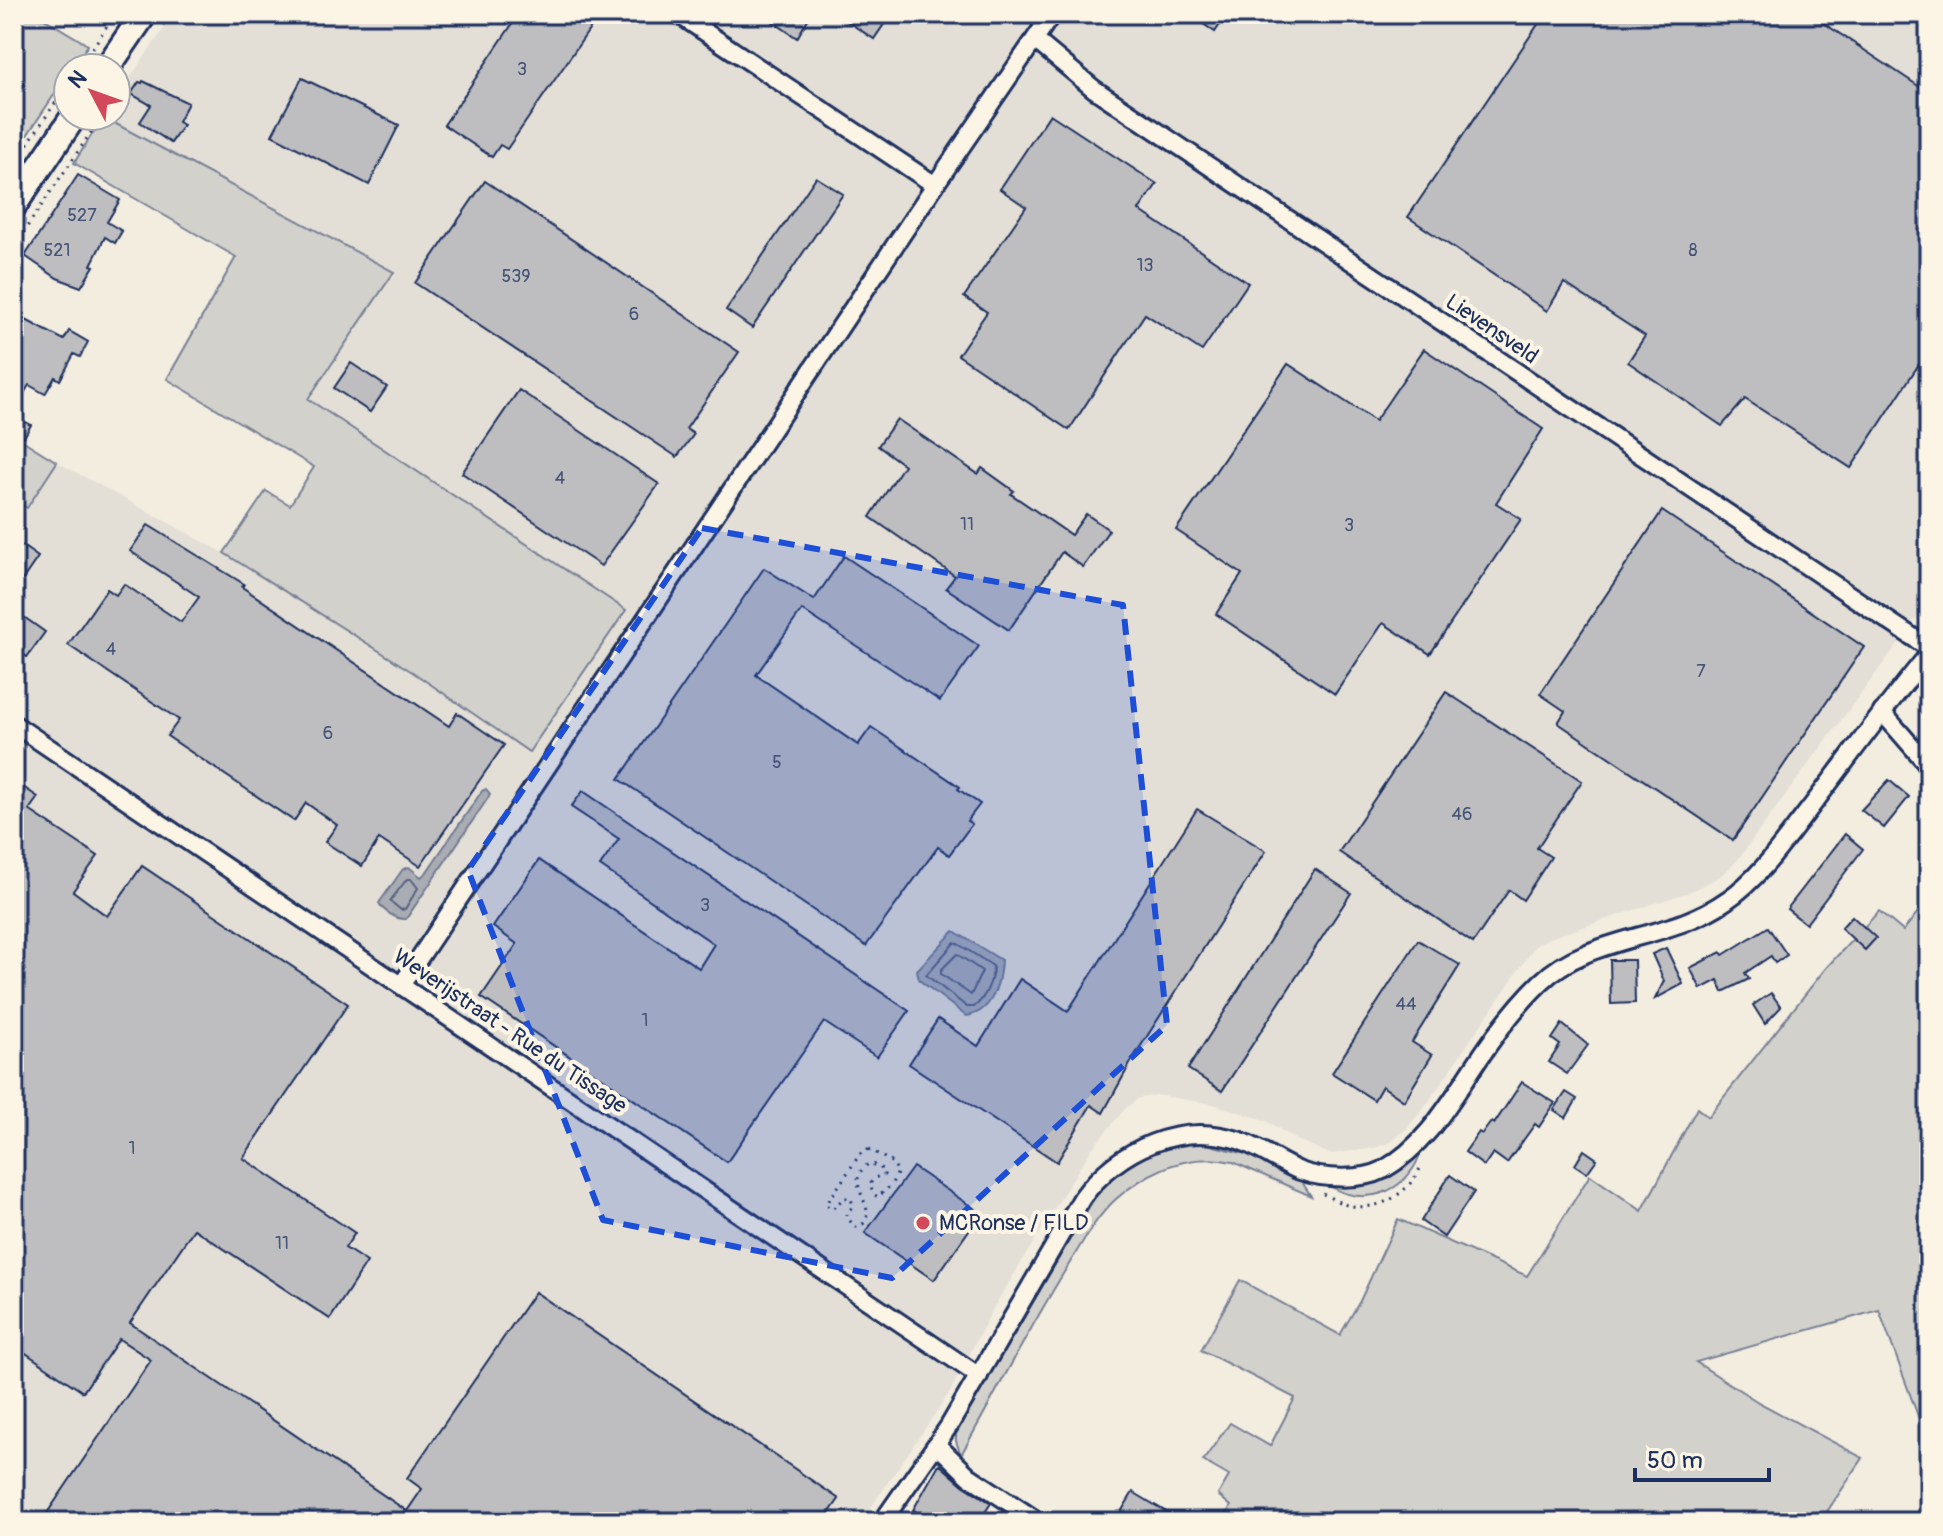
<svg xmlns="http://www.w3.org/2000/svg" width="1943" height="1536" font-family="Pangolin,sans-serif">
  <style>
    .built { fill: #e3dfd6 }
    .green { fill: #d3d1cc; stroke: #778095; stroke-width: 2 }
    .water { fill: #a9acb3; stroke: #707a91; stroke-width: 2 }
    .lines { fill: none; stroke-linecap: round; stroke-linejoin: round }
    .shore { stroke: #546180; stroke-width: 2 }
    .building { fill: #bebec0; stroke: #1b2f5e; stroke-width: 2 }
    .street-casing { stroke: #1b2f5e; stroke-width: 22 }
    .primary-casing { stroke: #1b2f5e; stroke-width: 30 }
    .path { stroke: #1b2f5e; stroke-width: 3; stroke-dasharray: 2 6; stroke-linecap: butt }
    .street { stroke: #fcf5e5; stroke-width: 16 }
    .primary { stroke: #fcf5e5; stroke-width: 24 }
    .marked { fill: #1d4ed8; fill-opacity: 0.2; stroke: #1d4ed8; stroke-width: 6; stroke-dasharray: 16 10; stroke-linejoin: round }
    .poi-dot { fill: #d1495b; stroke: #fcf5e5; stroke-width: 3 }
    .labels { text-anchor: middle; dominant-baseline: central; stroke-width: 8; stroke-linejoin: round; paint-order: stroke }
    .number-label { font-size: 18px; fill: #445376 }
    .street-label { font-size: 22px; fill: #1b2f5e; stroke: #fcf5e5 }
    .poi-label { font-size: 22px; fill: #1b2f5e; stroke: #fcf5e5; text-anchor: start }
  </style>
  <rect width="100%" height="100%" fill="#f3ede0"/>
  <filter id="ink" filterUnits="userSpaceOnUse"><feTurbulence type="fractalNoise" baseFrequency=".0125" numOctaves="2"/><feDisplacementMap in="SourceGraphic" scale="16" xChannelSelector="R" yChannelSelector="G"/><feConvolveMatrix kernelMatrix="1 2 1 2 8 2 1 2 1" color-interpolation-filters="sRGB"/></filter>
  <g filter="url(#ink)">
    <polygon class="built" points="174,14 1927,14 1929,617 1917,618 1736,862 1719,877 1689,892 1547,939 1535,946 1424,1108 1407,1128 1391,1142 1375,1148 1330,1154 1295,1139 1267,1121 1213,1104 1156,1095 1139,1098 1125,1109 1093,1147 1073,1178 991,1312 950,1392 861,1522 14,1522 14,527 57,462 224,553 414,673 529,751 626,610 307,398 394,272 103,117 116,116 116,98"/>
    <g class="green">
      <polygon points="14,14 43,18 88,45 72,68 68,68 68,74 14,155"/>
      <polygon points="103,117 394,272 308,399 626,610 529,752 414,673 224,553 266,491 290,505 314,467 167,379 236,257 74,163"/>
      <polygon points="14,435 57,462 27,508 14,500"/>
      <polygon points="1929,898 1929,1446 1879,1310 1696,1362 1758,1402 1863,1458 1820,1522 1222,1521 1231,1506 1218,1495 1229,1476 1203,1461 1230,1423 1270,1446 1295,1398 1201,1350 1240,1280 1340,1335 1360,1301 1398,1219 1527,1276 1590,1175 1642,1211 1697,1108 1708,1117 1826,968 1879,911 1903,931"/>
      <path d="M1186 1141 1206 1144 1250 1155 1300 1179 1311 1196 1233 1162C1188 1152 1149 1170 1116 1199 1095 1218 1081 1245 1066 1269 1029 1329 996 1393 961 1455L956 1441V1433L1095 1197C1124 1161 1142 1154 1186 1141Z"/>
      <path d="M1420 1155C1405 1194 1363 1208 1328 1185L1329 1181C1369 1178 1386 1179 1420 1155Z"/>
    </g>
    <g class="water">
      <path d="M486 789 490 794 488 798 406 919C397 920 383 911 379 903L403 869 409 867 421 877 426 873 482 791Z"/>
      <path d="M954 931 1001 960C1000 984 992 1013 966 1016L919 980 917 970Z"/>
    </g>
    <g class="lines">
      <g class="shore">
        <polygon points="407,879 411,879 418,888 405,909 401,910 390,901"/>
        <path d="M955 942 993 966C993 980 985 999 974 1007H967L926 975Z"/>
        <polygon points="957,954 982,971 971,995 941,974 941,970"/>
      </g>
    </g>
    <g class="building">
      <polygon points="519,14 600,14 507,149 500,145 492,157 444,125"/>
      <polygon points="762,14 811,14 797,38"/>
      <polygon points="836,14 891,14 874,39"/>
      <polygon points="1189,14 1227,14 1215,32"/>
      <polygon points="1545,14 1823,14 1819,20 1929,93 1929,349 1851,468 1745,399 1722,426 1628,362 1645,336 1564,283 1547,311 1408,217"/>
      <polygon points="302,78 399,125 369,185 272,135"/>
      <polygon points="143,81 188,103 178,122 183,125 171,143 140,122 151,105 131,94 139,82 142,83"/>
      <polygon points="1050,114 1157,184 1139,210 1248,283 1202,351 1145,314 1069,430 958,355 987,312 964,297 1026,207 1000,189"/>
      <polygon points="78,175 120,200 107,222 122,231 115,243 105,237 91,265 94,266 81,287 57,278 25,256"/>
      <polygon points="816,177 843,194 752,328 726,310"/>
      <polygon points="485,181 739,352 686,429 694,434 677,457 415,283"/>
      <polygon points="20,317 64,340 69,331 88,342 80,357 74,354 60,380 55,377 45,394 29,385 14,410 14,327"/>
      <polygon points="1424,349 1543,429 1496,503 1521,519 1430,654 1383,623 1335,694 1216,614 1242,574 1176,530 1288,364 1375,421"/>
      <polygon points="351,363 387,387 370,412 334,388"/>
      <polygon points="519,390 659,484 601,566 462,473"/>
      <polygon points="14,416 31,425 24,437 14,431"/>
      <polygon points="897,419 978,474 982,468 1014,491 1011,494 1071,535 1086,514 1109,530 1083,567 1062,552 1009,630 946,588 955,576 870,517 904,465 878,446"/>
      <polygon points="1662,511 1864,647 1733,840 1558,723 1565,711 1540,694"/>
      <polygon points="148,525 244,584 242,587 449,726 457,713 504,745 420,866 379,839 362,866 325,842 337,825 306,803 294,821 167,736 179,720 68,645 107,589 116,595 124,584 181,622 199,597 130,551"/>
      <polygon points="14,540 38,557 14,592"/>
      <polygon points="844,556 979,646 940,701 802,610 756,675 858,745 871,727 960,787 958,789 980,804 967,821 972,824 949,855 938,847 866,946 619,779 764,568 814,600"/>
      <polygon points="14,610 45,632 27,657 14,648"/>
      <polygon points="1446,692 1582,781 1537,848 1551,857 1523,900 1509,890 1473,943 1339,852"/>
      <polygon points="1889,780 1909,797 1884,828 1861,810"/>
      <polygon points="14,781 38,797 29,810 98,856 73,891 107,916 142,866 348,1004 243,1158 355,1233 345,1248 367,1262 330,1319 194,1229 130,1323 407,1511 422,1489 407,1478 535,1292 839,1499 823,1522 41,1522 151,1360 119,1339 83,1392 14,1345"/>
      <polygon points="583,791 909,1011 877,1057 824,1022 727,1162 481,997 517,944 493,927 539,860 699,968 714,944 600,866 619,839 571,807"/>
      <polygon points="1197,809 1266,851 1135,1055 1103,1113 1091,1105 1057,1162 909,1064 938,1019 978,1046 1020,979 1068,1011"/>
      <polygon points="1845,834 1863,849 1806,924 1787,909"/>
      <polygon points="1315,869 1351,893 1222,1091 1188,1069"/>
      <polygon points="1852,916 1876,938 1865,950 1841,928"/>
      <polygon points="1768,927 1787,955 1775,963 1771,956 1745,973 1749,979 1723,992 1718,980 1701,989 1690,968 1721,952 1723,955"/>
      <polygon points="1418,940 1460,965 1412,1042 1432,1055 1404,1101 1382,1086 1374,1100 1332,1073"/>
      <polygon points="1666,948 1683,984 1655,999 1664,981 1652,954"/>
      <polygon points="1610,960 1634,960 1635,1003 1611,1004"/>
      <polygon points="1771,993 1781,1007 1765,1024 1753,1005"/>
      <polygon points="1562,1024 1588,1045 1567,1074 1549,1062 1560,1045 1552,1039"/>
      <polygon points="1522,1082 1555,1103 1539,1127 1535,1124 1507,1163 1493,1153 1484,1166 1465,1152 1479,1132 1482,1134 1491,1122 1494,1124"/>
      <polygon points="1566,1092 1577,1099 1566,1118 1554,1110"/>
      <polygon points="1584,1150 1597,1159 1587,1173 1575,1165"/>
      <polygon points="913,1167 981,1213 934,1280 865,1233"/>
      <polygon points="1450,1175 1474,1192 1444,1237 1421,1221"/>
      <polygon points="939,1464 963,1485 991,1503 979,1522 967,1516 963,1522 935,1522 913,1510"/>
      <polygon points="1133,1492 1183,1522 1115,1522"/>
    </g>
    <g class="lines">
      <g class="street-casing">
        <g id="street">
          <polyline points="678,14 935,185"/>
          <polyline points="1035,40 1094,89 1929,648"/>
          <polyline points="1882,712 1929,766"/>
          <polyline points="14,724 979,1376"/>
          <polyline points="402,984 935,185 1052,14"/>
          <polyline points="937,1445 969,1476 1039,1522"/>
          <path d="M882 1522 949 1426 1082 1198C1118 1149 1181 1120 1241 1141 1262 1149 1280 1163 1300 1171 1322 1179 1362 1181 1383 1170 1427 1145 1450 1102 1477 1062 1496 1033 1516 1006 1541 982 1589 935 1670 941 1727 900 1758 879 1781 846 1804 816 1846 762 1885 706 1929 654"/>
        </g>
      </g>
      <g class="primary-casing">
        <g id="primary">
          <polyline points="107,68 144,14"/>
          <polyline points="14,205 74,116"/>
        </g>
      </g>
      <g class="path">
        <polyline points="163,25 170,14"/>
        <polyline points="79,68 115,14"/>
        <polyline points="116,95 125,81"/>
        <polyline points="14,164 68,84"/>
        <polyline points="14,246 102,116"/>
        <path d="M869 1149 893 1163 898 1172 891 1185 878 1197 873 1194 870 1184 874 1178 884 1175V1170L870 1163C846 1178 865 1194 868 1215L863 1224 856 1227 847 1218V1213L853 1206 851 1198H844L832 1209 826 1205 860 1154Z"/>
        <path d="M1323 1194C1332 1198 1342 1205 1352 1206 1383 1211 1411 1191 1422 1164"/>
      </g>
      <use href="#street" class="street"/>
      <use href="#primary" class="primary"/>
    </g>
  </g>
  <path class="marked" d="M702 528 1123 605 1167 1025 892 1278 603 1220 468 870Z"/>
  <circle class="poi-dot" cx="923" cy="1223" r="8"/>
  <g class="labels">
    <g class="number-label">
      <text x="522" y="69">3</text>
      <text x="82" y="215">527</text>
      <text x="57" y="250">521</text>
      <text x="1693" y="250">8</text>
      <text x="1145" y="265">13</text>
      <text x="516" y="276">539</text>
      <text x="634" y="314">6</text>
      <text x="560" y="478">4</text>
      <text x="967" y="524">11</text>
      <text x="1349" y="525">3</text>
      <text x="111" y="649">4</text>
      <text x="1701" y="671">7</text>
      <text x="328" y="733">6</text>
      <text x="777" y="762">5</text>
      <text x="1462" y="814">46</text>
      <text x="705" y="905">3</text>
      <text x="1406" y="1004">44</text>
      <text x="645" y="1020">1</text>
      <text x="132" y="1148">1</text>
      <text x="282" y="1243">11</text>
    </g>
    <g class="street-label">
      <text transform="translate(1492 329) rotate(34)">Lievensveld</text>
      <text transform="translate(510 1031) rotate(34)">Weverijstraat - Rue du Tissage</text>
    </g>
    <g class="poi-label">
      <text x="939" y="1223">MCRonse / FILD</text>
    </g>
  </g>
  <rect width="1943" height="1536" fill="none" stroke="#fcf5e5" stroke-width="48"/>
  <rect x="24" y="24" width="1895" height="1488" fill="none" stroke="#1b2f5e" stroke-width="3" filter="url(#ink)"/>
  <g transform="translate(92 92) rotate(311)"><circle r="38" fill="#fcf5e5" stroke="#a2a6af" stroke-width="2"/>
  <path d="M0-6L14 30L0 20L-14 30Z" fill="#d1495b"/>
  <text y="-12" font-size="22" font-weight="bold" text-anchor="middle" fill="#1b2f5e">N</text>
  </g>
  <path d="M1635 1468v12h134v-12" fill="none" stroke="#1b2f5e" stroke-width="4"/>
  <text x="1647" y="1468" font-size="24" fill="#1b2f5e" stroke="#fcf5e5" stroke-width="6" paint-order="stroke">50 m</text>
</svg>
